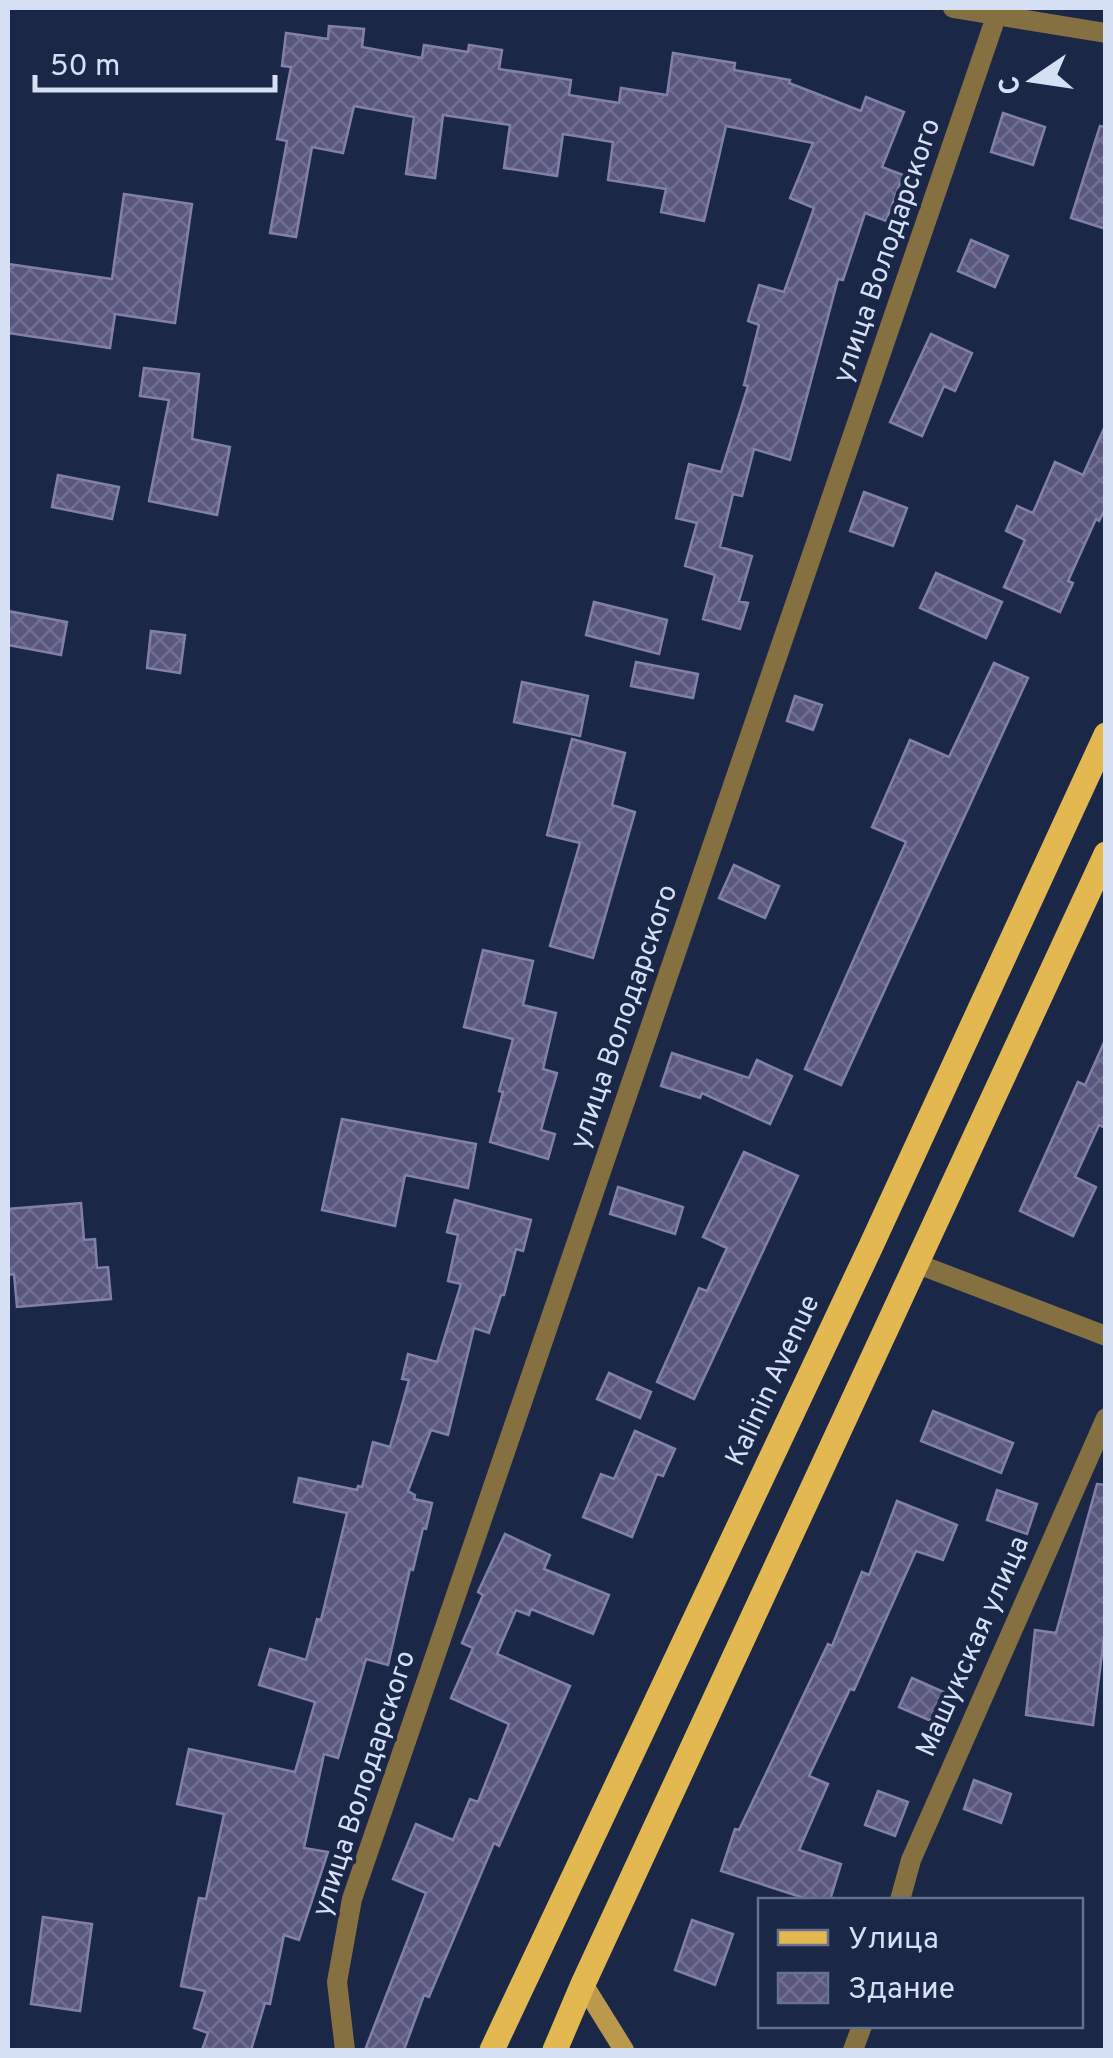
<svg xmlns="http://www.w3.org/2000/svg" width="1113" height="2058" font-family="Overpass,sans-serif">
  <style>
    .building { fill: url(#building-cross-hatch); stroke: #8280aa; stroke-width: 2.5 }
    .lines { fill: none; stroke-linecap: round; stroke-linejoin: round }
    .minor { stroke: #857042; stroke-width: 20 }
    .secondary { stroke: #ba994c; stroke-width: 20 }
    .primary { stroke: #e3b851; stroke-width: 25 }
    .labels { text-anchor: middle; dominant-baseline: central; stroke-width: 8; stroke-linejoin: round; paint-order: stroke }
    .street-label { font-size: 28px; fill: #d6e0f5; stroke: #1a2747 }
  </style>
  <defs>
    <pattern id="building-cross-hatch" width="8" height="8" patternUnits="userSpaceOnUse" patternTransform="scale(2.5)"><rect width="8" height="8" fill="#59577e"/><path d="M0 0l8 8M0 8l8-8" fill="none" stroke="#706f91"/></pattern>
  </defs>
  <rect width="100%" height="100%" fill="#1a2747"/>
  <g class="building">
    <polygon points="329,26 364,29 362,47 422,58 424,45 468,52 469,45 502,50 499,69 571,80 569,95 619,103 621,88 667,95 673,53 735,63 734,70 790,80 789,83 861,111 866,97 904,112 882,167 903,175 886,221 865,213 843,280 838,279 790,460 754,449 742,496 733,494 720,547 752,556 739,601 748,603 740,629 703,619 715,575 685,566 697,523 676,518 689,464 721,472 748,386 744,385 759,325 748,321 759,285 784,292 814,208 790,198 813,143 726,126 704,221 661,212 666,189 608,180 613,142 563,134 557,176 504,168 510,125 443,115 435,178 406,174 414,117 354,106 343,153 312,147 296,237 270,233 287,141 277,139 291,67 282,66 286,33 328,39"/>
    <polygon points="1003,113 1045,127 1033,165 991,152"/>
    <polygon points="1100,126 1106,127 1106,229 1071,218"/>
    <polygon points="124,194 192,204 175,323 115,314 110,348 8,333 8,264 112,279"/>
    <polygon points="971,240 1008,256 995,287 958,271"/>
    <polygon points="931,334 972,353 955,391 944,386 922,436 890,422"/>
    <polygon points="144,368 199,374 192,439 230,447 217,515 149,501 169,400 140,396"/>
    <polygon points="1106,424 1106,507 1099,521 1096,519 1068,581 1073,583 1060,612 1004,587 1025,540 1006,531 1017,506 1033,513 1055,462 1083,475"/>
    <polygon points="58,475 119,487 112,519 52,507"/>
    <polygon points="864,492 907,508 893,546 850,531"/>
    <polygon points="936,573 1002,602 986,638 920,608"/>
    <polygon points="594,602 667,620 659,654 586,635"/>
    <polygon points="8,611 67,622 61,655 8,645"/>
    <polygon points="151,631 185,635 180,673 147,668"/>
    <polygon points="636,662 698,674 693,698 631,686"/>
    <polygon points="994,663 1028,678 841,1085 805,1069 906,842 872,827 910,740 949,757"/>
    <polygon points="522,682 588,696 580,736 514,722"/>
    <polygon points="795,696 822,705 813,730 787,721"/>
    <polygon points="572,739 625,753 612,805 635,812 593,958 550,946 580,843 547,835"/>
    <polygon points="734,865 779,886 765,918 719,898"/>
    <polygon points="483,950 533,961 523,1005 556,1013 543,1069 557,1073 541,1130 555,1134 548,1159 490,1142 503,1092 499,1091 513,1039 464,1027"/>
    <polygon points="1106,1038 1106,1128 1099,1125 1075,1177 1096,1187 1073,1236 1020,1211 1078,1082 1085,1085"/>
    <polygon points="672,1053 749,1078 757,1060 792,1076 770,1124 702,1093 700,1098 661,1086"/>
    <polygon points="342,1119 476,1144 468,1188 405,1175 395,1226 322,1210"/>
    <polygon points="744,1152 798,1176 694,1399 657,1382 699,1288 707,1291 727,1248 703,1237"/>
    <polygon points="618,1187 683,1207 675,1234 610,1214"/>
    <polygon points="455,1200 531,1220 523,1251 516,1249 504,1295 501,1295 489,1333 474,1328 448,1435 431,1430 408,1491 415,1495 414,1499 432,1503 426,1529 423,1528 413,1570 410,1569 388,1665 366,1659 338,1758 324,1754 304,1848 328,1852 299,1940 284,1935 270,2004 265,2003 251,2050 202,2050 208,2033 194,2028 205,1991 181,1986 199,1898 206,1899 224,1814 177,1804 189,1749 295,1772 315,1702 259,1685 270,1649 306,1660 317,1619 321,1620 347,1513 294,1502 299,1478 357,1490 358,1486 362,1487 373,1442 390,1447 409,1380 402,1379 408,1354 437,1362 461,1284 448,1281 458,1235 447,1232"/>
    <polygon points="81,1203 84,1240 95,1239 97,1268 108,1267 111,1299 17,1307 14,1274 8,1275 8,1209"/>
    <polygon points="609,1373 651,1392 640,1418 597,1399"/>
    <polygon points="933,1411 1013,1443 1001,1473 921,1441"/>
    <polygon points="635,1431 675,1449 663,1476 657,1474 632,1537 583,1517 601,1474 614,1479"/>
    <polygon points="1097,1484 1106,1485 1106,1622 1093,1725 1026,1715 1035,1630 1056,1633"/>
    <polygon points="997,1490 1037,1504 1027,1534 987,1520"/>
    <polygon points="897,1501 957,1525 943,1560 916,1551 854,1690 850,1689 809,1776 828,1784 799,1850 841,1864 830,1900 810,1900 721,1871 735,1829 739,1830 828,1644 832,1646 862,1572 869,1575"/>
    <polygon points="505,1534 550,1555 544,1569 609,1595 593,1634 531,1609 529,1615 516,1610 497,1654 570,1686 499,1846 494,1843 429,1997 424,1995 404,2050 365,2050 426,1893 393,1879 416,1824 453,1840 470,1799 478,1802 509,1724 451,1698 473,1648 462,1643 483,1595 478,1592"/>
    <polygon points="912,1678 948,1694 936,1723 899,1707"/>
    <polygon points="974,1780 1011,1794 1001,1823 964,1809"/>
    <polygon points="878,1791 908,1802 895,1836 865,1825"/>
    <polygon points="43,1917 92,1924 80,2011 31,2004"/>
    <polygon points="692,1920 733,1934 715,1985 675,1970"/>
  </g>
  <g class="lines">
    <g class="minor">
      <polyline points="953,8 1106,33"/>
      <polyline points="915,1263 1106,1336"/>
      <polyline points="900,1900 911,1860 1106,1418"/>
      <polyline points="345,2050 337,1982 352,1899 999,8"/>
      <polyline points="853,2050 862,2026"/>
    </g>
    <polyline class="secondary" points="583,1984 624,2050"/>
    <g class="primary">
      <polyline points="492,2050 871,1246 1106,735"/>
      <polyline points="555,2050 583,1984 1106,854"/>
    </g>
  </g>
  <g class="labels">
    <g class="street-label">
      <text transform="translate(888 251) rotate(-71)">улица Володарского</text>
      <text transform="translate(625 1017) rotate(-71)">улица Володарского</text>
      <text transform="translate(774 1381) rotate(-65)">Kalinin Avenue</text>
      <text transform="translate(974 1647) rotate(-66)">Машукская улица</text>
      <text transform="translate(365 1784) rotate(-72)">улица Володарского</text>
    </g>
  </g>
  <rect width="1113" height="2058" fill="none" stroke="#d6e0f5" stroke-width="20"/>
  <rect x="758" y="1898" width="325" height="130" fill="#1a2747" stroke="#65718d" stroke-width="2.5"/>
  <rect x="778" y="1930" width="50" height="15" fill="#e3b851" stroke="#65718d" stroke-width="2.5"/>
  <text x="848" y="1948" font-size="30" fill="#d6e0f5">Улица</text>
  <rect x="778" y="1973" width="50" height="30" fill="url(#building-cross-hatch)" stroke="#65718d" stroke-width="2.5"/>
  <text x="848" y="1998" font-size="30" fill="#d6e0f5">Здание</text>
  <g transform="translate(1033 80) rotate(257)" stroke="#1a2747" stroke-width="8" paint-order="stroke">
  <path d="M0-8L18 38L0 25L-18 38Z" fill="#d6e0f5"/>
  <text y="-15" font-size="28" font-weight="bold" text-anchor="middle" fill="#d6e0f5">С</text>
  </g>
  <path d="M35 75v15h240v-15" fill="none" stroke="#d6e0f5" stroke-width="5"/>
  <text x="50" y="75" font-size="30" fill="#d6e0f5" stroke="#1a2747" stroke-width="8" paint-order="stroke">50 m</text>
</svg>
